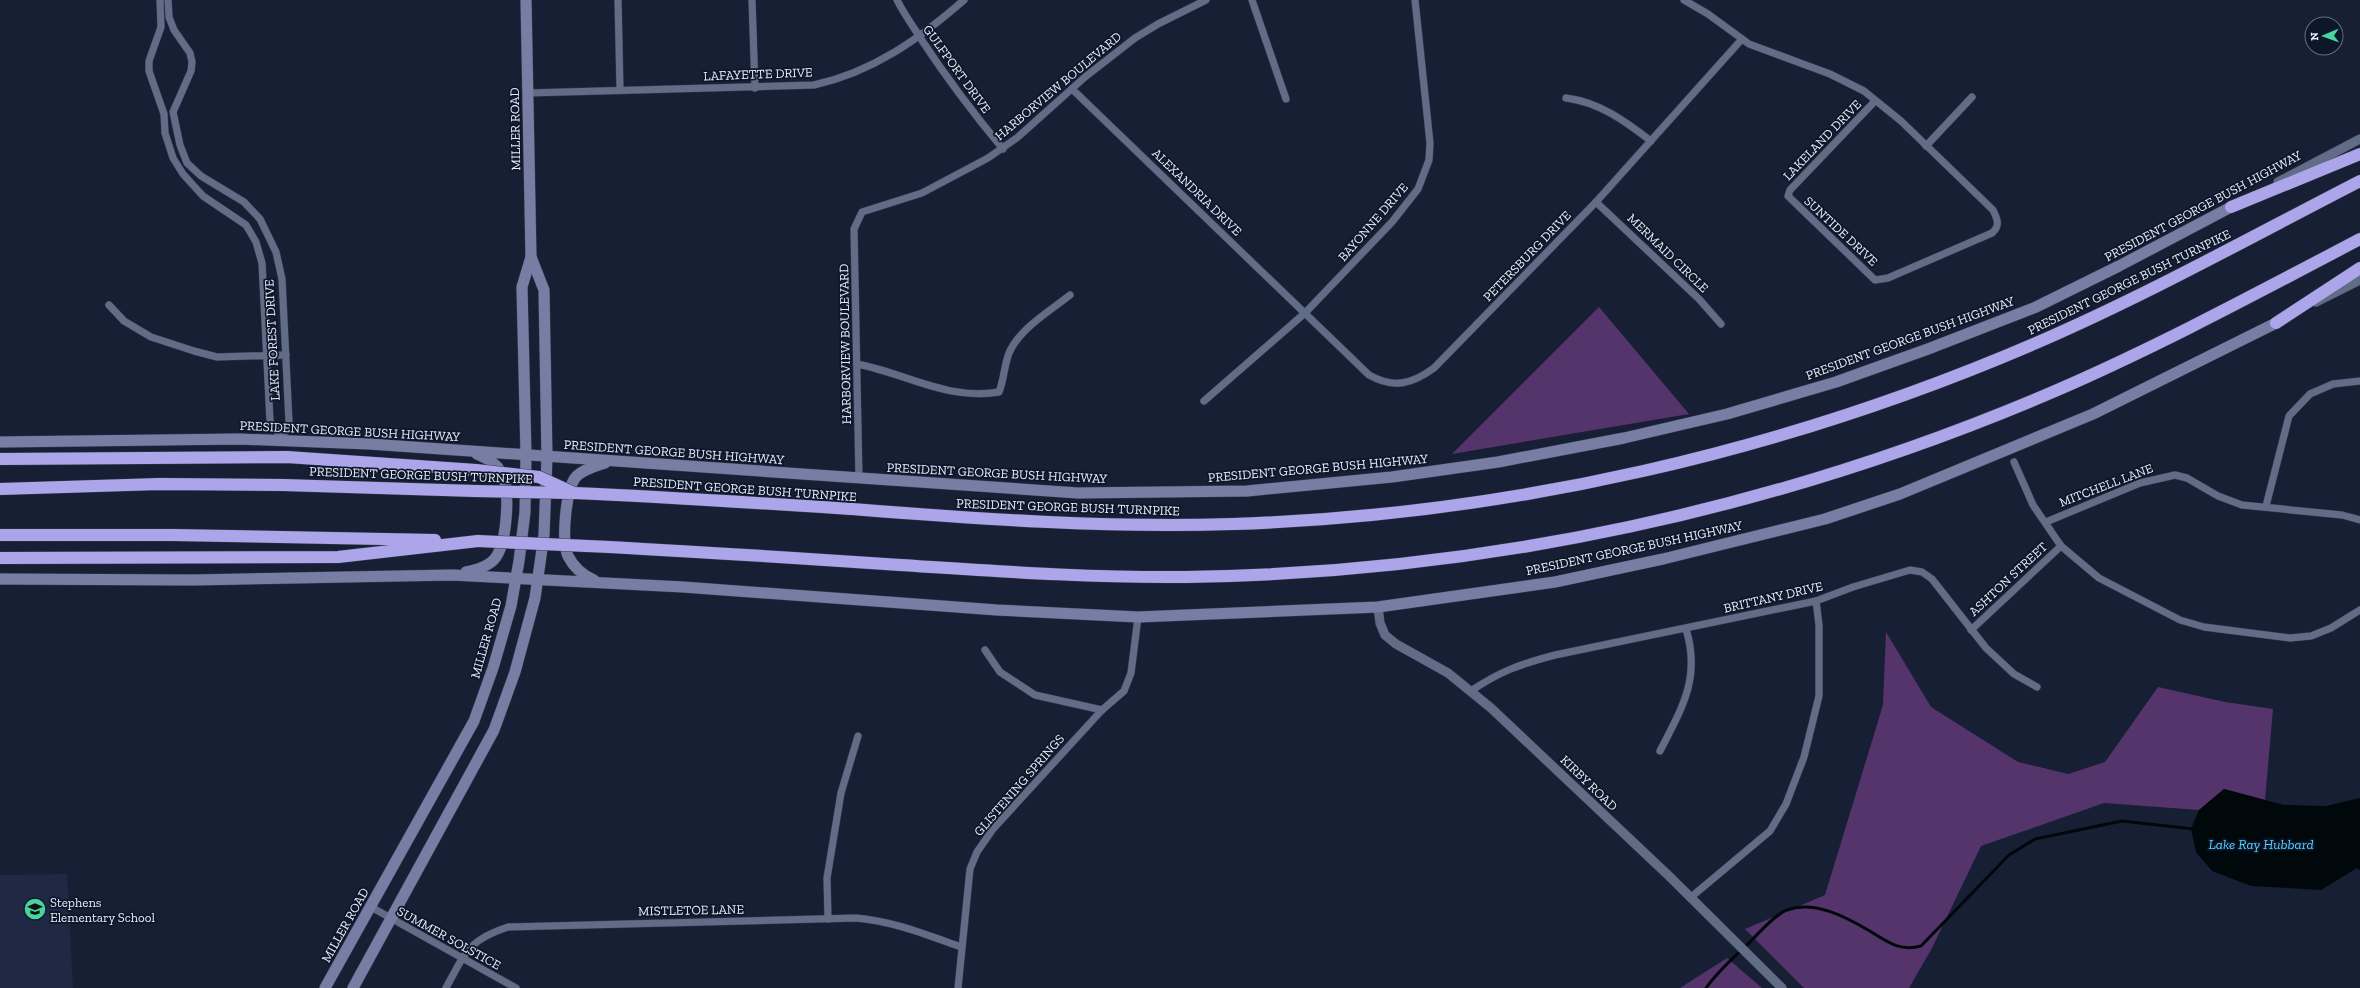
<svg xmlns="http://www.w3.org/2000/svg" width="2360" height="988" font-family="'Zilla Slab',serif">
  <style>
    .built { fill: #1f2944 }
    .forest { fill: #55346c }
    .water { fill: #01080c }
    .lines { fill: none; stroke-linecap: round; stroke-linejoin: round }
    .stream { stroke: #01080c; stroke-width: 3 }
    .minor-casing { stroke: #363a4c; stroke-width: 8 }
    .tertiary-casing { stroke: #363a4c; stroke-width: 10 }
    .secondary-casing { stroke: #363a4c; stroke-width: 12 }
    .motorway-casing { stroke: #363a4c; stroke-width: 13 }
    .minor { stroke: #616c86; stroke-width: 7 }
    .tertiary { stroke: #616c86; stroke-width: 9 }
    .secondary { stroke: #787da4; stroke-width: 11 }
    .motorway { stroke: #ada5ea; stroke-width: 12 }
    .motorway-bridge-casing { stroke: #363a4c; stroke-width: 13; stroke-linecap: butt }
    .motorway-bridge { stroke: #ada5ea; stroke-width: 12 }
    .labels { text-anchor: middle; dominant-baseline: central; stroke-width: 3.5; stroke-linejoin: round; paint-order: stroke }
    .street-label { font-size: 13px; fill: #e6edfc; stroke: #0e162a }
    .poi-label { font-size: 13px; fill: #e6edfc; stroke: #0e162a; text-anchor: start }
    .water-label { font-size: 14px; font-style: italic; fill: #51d1ff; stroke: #0e162a }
  </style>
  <rect width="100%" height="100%" fill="#171f35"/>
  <polygon class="built" points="67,874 73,988 0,988 0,875"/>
  <g class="forest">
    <polygon points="1599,307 1689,414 1452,454"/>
    <polygon points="1886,632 1931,707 2018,762 2068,774 2105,762 2158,687 2225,702 2273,709 2265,800 2224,789 2199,810 2104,803 1981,846 1932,948 1909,988 1804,988 1745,929 1825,895 1883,705"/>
    <polygon points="1727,958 1762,988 1680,988"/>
  </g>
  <polygon class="water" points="2224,789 2284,805 2326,806 2360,798 2360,870 2357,868 2321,890 2251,886 2212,871 2196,852 2191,829 2199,810"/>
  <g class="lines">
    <path class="stream" d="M1706 988C1718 971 1733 958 1748 944 1758 934 1775 914 1787 910 1814 900 1846 917 1868 930 1887 941 1898 952 1921 946L2009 855 2035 839 2122 821 2194 829"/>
    <g class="minor-casing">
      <g id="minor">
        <polyline points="160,0 161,27 149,61 149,71 164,114 165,133 173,158 183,174 203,196 246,225 256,242 262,263 270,421 282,439"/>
        <polyline points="168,0 169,17 174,30 190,53 192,62 191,71 173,112 180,145 187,163 201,176 244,202 260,219 276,252 282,279 289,422 282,439"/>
        <polyline points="618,0 620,89"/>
        <polyline points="752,0 755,88"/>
        <path d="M897 0C904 14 913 26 921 39 946 77 973 113 1003 149"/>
        <polyline points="1252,0 1286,99"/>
        <path d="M1684 0 1708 14 1749 44 1830 74 1864 91 1901 121 1993 210C1998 220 2000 226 1992 233L1888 278 1875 280 1788 196 1790 190 1875 101"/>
        <path d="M1072 89 1369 375C1394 389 1412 384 1434 368L1596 202 1742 39"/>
        <path d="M528 93 814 85C873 72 919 39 964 0"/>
        <path d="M1566 98C1599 102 1625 121 1651 141"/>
        <polyline points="1926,146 1972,97"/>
        <polyline points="1596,202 1699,299 1721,324"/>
        <polyline points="109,305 124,321 151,337 194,351 217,357 286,355"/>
        <path d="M857 364C905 373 948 401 999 392 1004 380 1004 366 1009 353 1020 328 1050 311 1070 295"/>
        <polyline points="1204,401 1305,313 1392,222 1418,189 1429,160 1430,143 1415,0"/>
        <polyline points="2014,462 2033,505 2061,546 2099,578 2180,620 2204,627 2290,638 2311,636 2331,628 2360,610"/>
        <polyline points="859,479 854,229 862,212 922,193 988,158 1018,137 1085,77 1135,38 1158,24 1206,0"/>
        <polyline points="2266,506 2289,416 2310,394 2333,384 2360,381"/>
        <polyline points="2046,522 2140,483 2175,475 2187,478 2218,496 2242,505 2342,515 2360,520"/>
        <polyline points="1971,630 2061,546"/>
        <polyline points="985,650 1000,672 1035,695 1102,710"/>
        <path d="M1471 691C1500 671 1521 664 1555 655L1816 601 1853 587 1910 570 1922 572 1932 579 1986 648 2014 674 2037 687"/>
        <path d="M1660 751C1682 708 1701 678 1686 629"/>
        <polyline points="1690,898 1770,831 1786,804 1804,757 1819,696 1819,625 1816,601"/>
        <polyline points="371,907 516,988"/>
        <polyline points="828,919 827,878 841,793 858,736"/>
        <path d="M446 988C465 953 468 940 508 927L856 918C893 921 927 935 961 947"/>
        <polyline points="958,988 970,869 977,852 993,829 1102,710 1124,691 1131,673 1138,617"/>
      </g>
    </g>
    <g class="tertiary-casing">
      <g id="tertiary">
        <polyline points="2278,182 2360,139"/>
        <polyline points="2316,302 2360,280"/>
        <polyline points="1378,607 1380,623 1385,635 1396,644 1448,673 1491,708 1669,876 1782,988"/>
      </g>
    </g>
    <g class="secondary-casing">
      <g id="secondary">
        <polyline points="0,442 239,439 369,444 1078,493 1247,491 1392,477 1498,462 1624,438 1727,414 1836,382 1928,349 2036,307 2119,266 2231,207"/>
        <path d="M466 572C476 570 490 566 496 557 507 541 511 488 501 472 495 462 487 459 477 454"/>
        <polyline points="0,579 193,580 452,575 683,587 997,610 1138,617 1378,607 1555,582 1663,559 1825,519 1900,494 2093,414 2276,323"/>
        <path d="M594 580C582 575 574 568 568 556 561 541 566 491 575 478 581 470 596 466 605 463"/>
        <polyline points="325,988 474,721 493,668 511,606 519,561 525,512 526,455 522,287 531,257 526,0"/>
        <polyline points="353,988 494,730 515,672 535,598 544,535 547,457 544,290 531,257"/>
      </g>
    </g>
    <g class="motorway-casing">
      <g id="motorway">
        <polyline points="2231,207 2360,154"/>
        <polyline points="2276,323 2360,268"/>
        <polyline points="0,459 287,457 476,470"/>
        <polyline points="0,489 159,484 283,485 475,491"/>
        <path d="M574 493C667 497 759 503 852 509 979 519 1106 528 1233 524 1509 515 1783 452 2036 343 2147 295 2253 236 2360 181"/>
        <polyline points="0,535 173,535 435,540"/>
        <path d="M587 546C692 551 796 558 900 565 995 571 1090 578 1186 577 1485 573 1780 509 2055 391 2159 346 2259 292 2360 239"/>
        <polyline points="0,558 338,557 478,541"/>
      </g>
    </g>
    <use href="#minor" class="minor"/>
    <use href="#tertiary" class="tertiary"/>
    <use href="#secondary" class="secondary"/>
    <use href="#motorway" class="motorway"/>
    <g class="motorway-bridge-casing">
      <g id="motorway-bridge">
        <polyline points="476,470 539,477 574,493"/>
        <polyline points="475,491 569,493"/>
        <polyline points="478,541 587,546"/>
      </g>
    </g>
    <use href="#motorway-bridge" class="motorway-bridge"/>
  </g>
  <defs>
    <g id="school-disc" transform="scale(1.15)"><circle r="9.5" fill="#48d49d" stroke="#0e162a"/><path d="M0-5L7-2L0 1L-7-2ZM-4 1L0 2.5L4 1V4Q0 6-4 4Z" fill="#111"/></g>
  </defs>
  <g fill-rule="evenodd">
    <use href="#school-disc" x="35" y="909"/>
  </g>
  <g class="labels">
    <g class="street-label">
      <text transform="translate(957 69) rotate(54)">GULFPORT DRIVE</text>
      <text transform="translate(758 74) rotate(-2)">LAFAYETTE DRIVE</text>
      <text transform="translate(1058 86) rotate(-40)">HARBORVIEW BOULEVARD</text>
      <text transform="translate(515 129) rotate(-91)">MILLER ROAD</text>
      <text transform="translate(1822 140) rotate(-46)">LAKELAND DRIVE</text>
      <text transform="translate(1197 192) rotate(44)">ALEXANDRIA DRIVE</text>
      <text transform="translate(2203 206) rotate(-28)">PRESIDENT GEORGE BUSH HIGHWAY</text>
      <text transform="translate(1373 222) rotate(-49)">BAYONNE DRIVE</text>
      <text transform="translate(1841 231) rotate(43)">SUNTIDE DRIVE</text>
      <text transform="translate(1668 253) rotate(44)">MERMAID CIRCLE</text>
      <text transform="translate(1527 256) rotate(-46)">PETERSBURG DRIVE</text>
      <text transform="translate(2129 282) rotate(-26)">PRESIDENT GEORGE BUSH TURNPIKE</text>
      <text transform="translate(1910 338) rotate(-20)">PRESIDENT GEORGE BUSH HIGHWAY</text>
      <text transform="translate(272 340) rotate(-93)">LAKE FOREST DRIVE</text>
      <text transform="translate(845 344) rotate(-91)">HARBORVIEW BOULEVARD</text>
      <text transform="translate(350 431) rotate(3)">PRESIDENT GEORGE BUSH HIGHWAY</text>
      <text transform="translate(674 452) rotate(4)">PRESIDENT GEORGE BUSH HIGHWAY</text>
      <text transform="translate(1318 468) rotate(-5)">PRESIDENT GEORGE BUSH HIGHWAY</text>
      <text transform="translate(997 473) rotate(3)">PRESIDENT GEORGE BUSH HIGHWAY</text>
      <text transform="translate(421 475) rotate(2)">PRESIDENT GEORGE BUSH TURNPIKE</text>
      <text transform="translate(2106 485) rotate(-21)">MITCHELL LANE</text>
      <text transform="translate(745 489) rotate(4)">PRESIDENT GEORGE BUSH TURNPIKE</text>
      <text transform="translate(1068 507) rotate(2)">PRESIDENT GEORGE BUSH TURNPIKE</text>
      <text transform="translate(1634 548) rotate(-12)">PRESIDENT GEORGE BUSH HIGHWAY</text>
      <text transform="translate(2008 579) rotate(-43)">ASHTON STREET</text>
      <text transform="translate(1773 597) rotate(-13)">BRITTANY DRIVE</text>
      <text transform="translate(486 638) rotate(-74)">MILLER ROAD</text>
      <text transform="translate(1589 783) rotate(44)">KIRBY ROAD</text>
      <text transform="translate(1019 785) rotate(-49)">GLISTENING SPRINGS</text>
      <text transform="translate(691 910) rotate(-1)">MISTLETOE LANE</text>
      <text transform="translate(345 925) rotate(-61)">MILLER ROAD</text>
      <text transform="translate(449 938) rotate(29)">SUMMER SOLSTICE</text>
    </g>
    <g class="poi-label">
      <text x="50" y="902">Stephens<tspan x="50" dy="15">Elementary School</tspan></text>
    </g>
    <g class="water-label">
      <text x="2261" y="844">Lake Ray Hubbard</text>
    </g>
  </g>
  <g transform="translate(2324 36) rotate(268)"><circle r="19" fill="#0e162a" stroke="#646c7e"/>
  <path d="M0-3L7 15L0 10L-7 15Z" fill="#48d49d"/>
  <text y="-6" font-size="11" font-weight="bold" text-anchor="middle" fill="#e6edfc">N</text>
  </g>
</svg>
